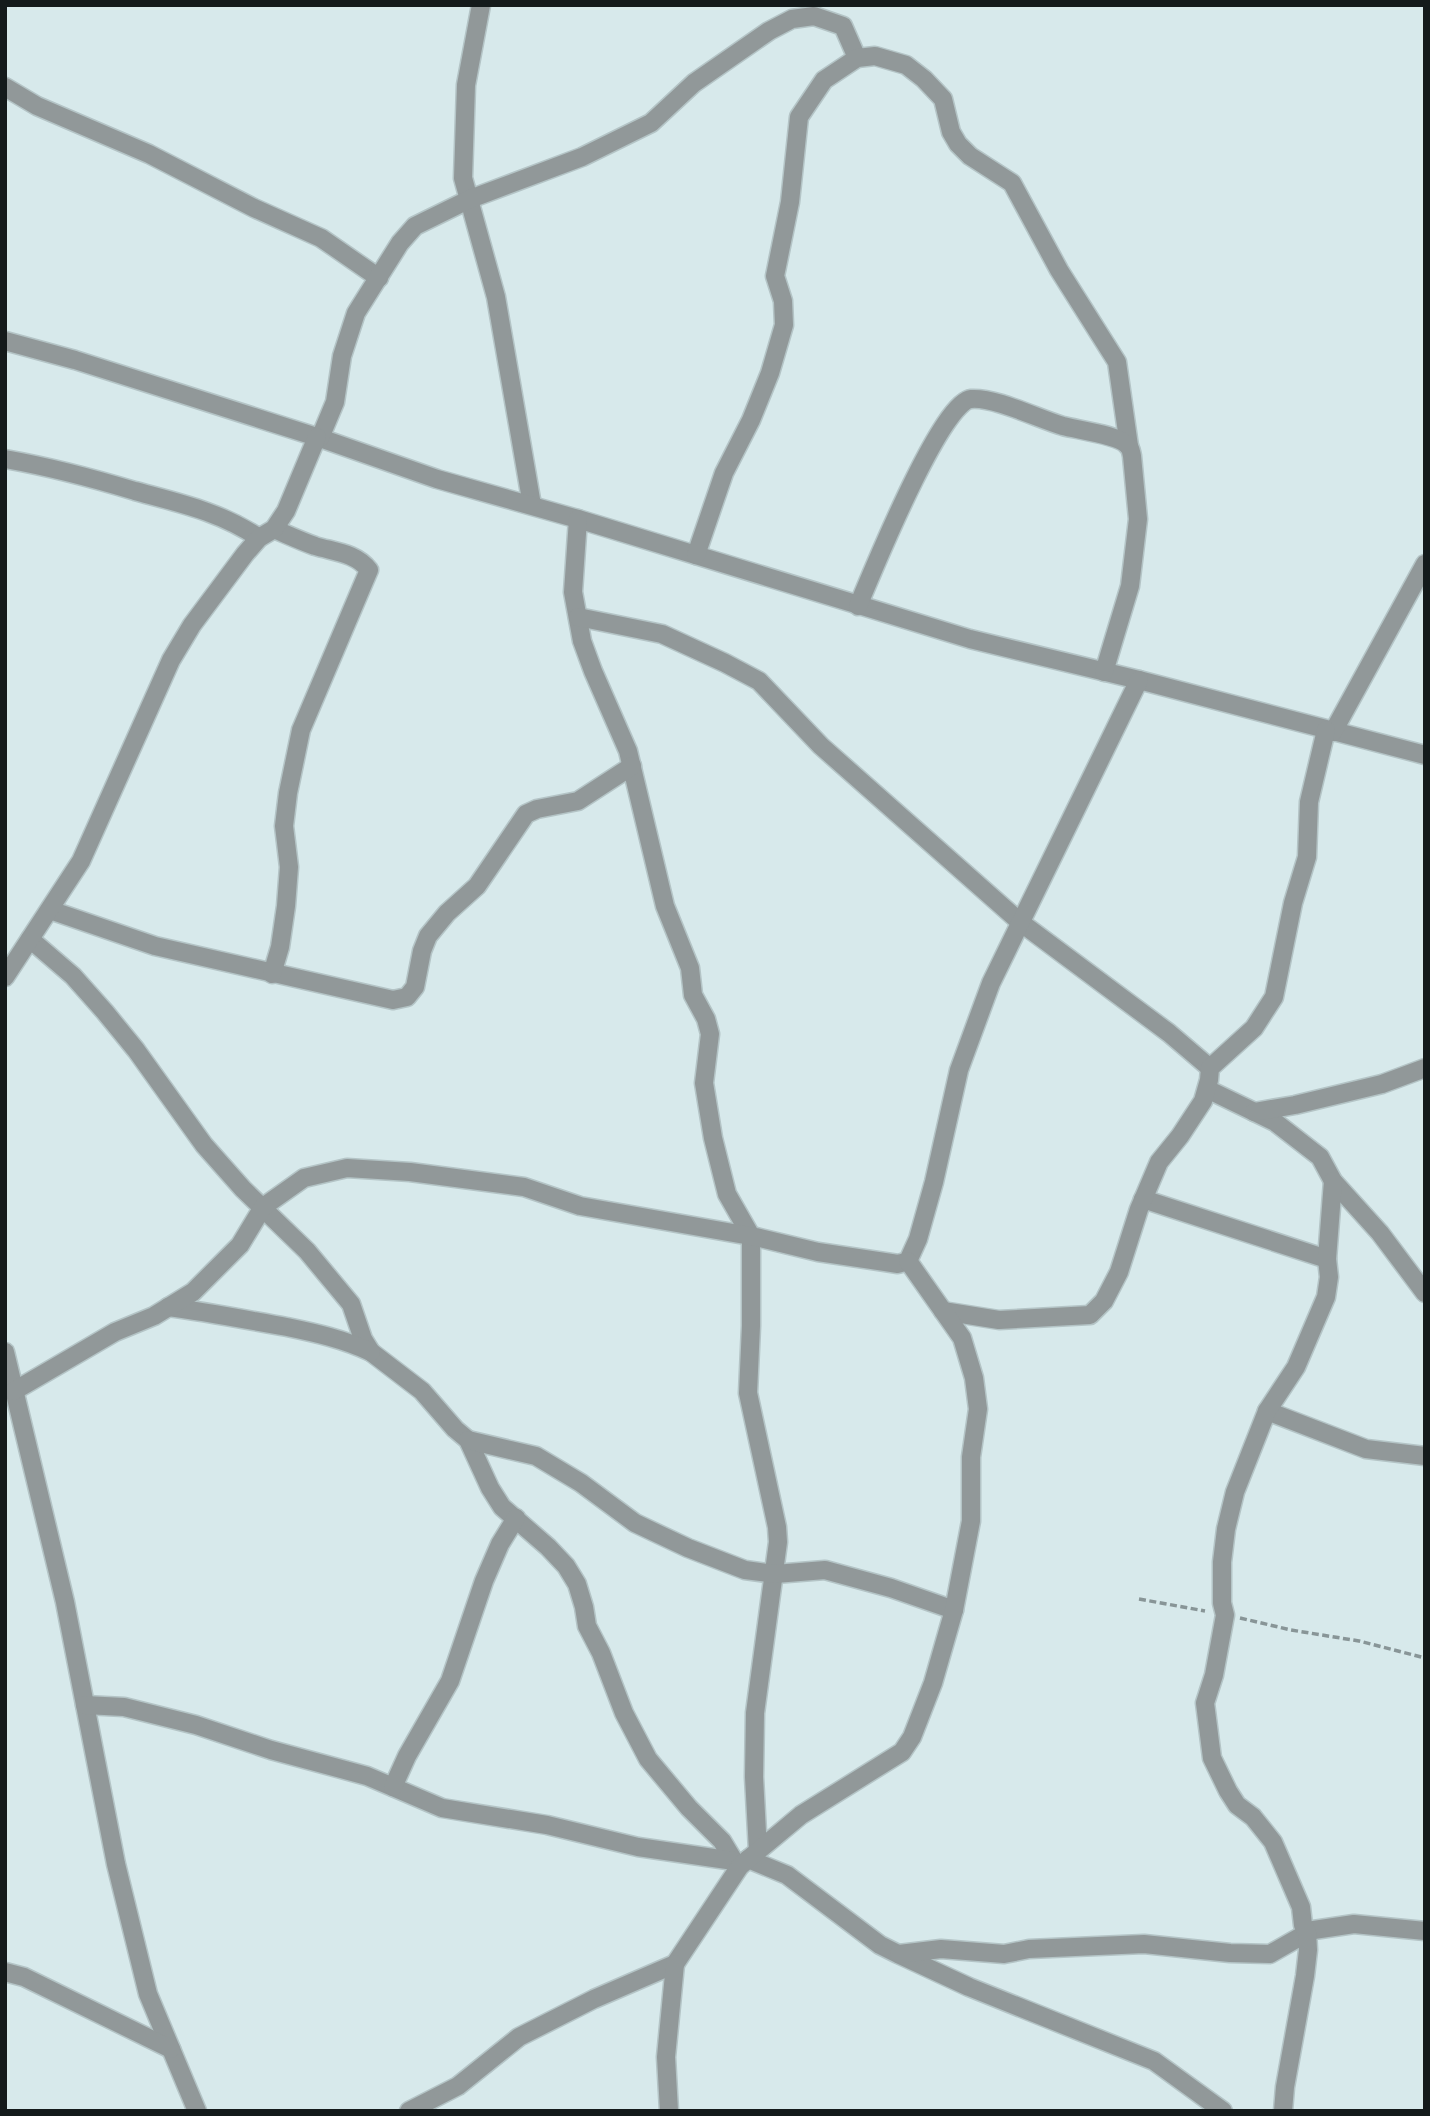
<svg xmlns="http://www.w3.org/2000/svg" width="1430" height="2116" font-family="Arial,sans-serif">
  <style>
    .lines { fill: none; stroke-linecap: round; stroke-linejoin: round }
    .minor-casing { stroke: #b4c4c6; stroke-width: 21 }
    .path { stroke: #889597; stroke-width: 3.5; stroke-dasharray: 7 3.5; stroke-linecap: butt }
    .minor { stroke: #919899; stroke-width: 18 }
  </style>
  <rect width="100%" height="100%" fill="#d7e9eb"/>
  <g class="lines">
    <g class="minor-casing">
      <g id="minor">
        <polyline points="481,5 466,85 463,178 496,297 532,505"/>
        <polyline points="5,87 37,106 149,154 254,208 321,238 379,278"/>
        <polyline points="5,341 75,360 320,438 437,479 578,519 970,639 1139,680 1425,755"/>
        <polyline points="320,438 335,402 342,356 356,313 400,243 415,226 470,199 582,157 651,123 694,83 769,31 792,19 814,16 843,26 857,58"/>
        <path d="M5 459C50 467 92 478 135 491 179 503 221 512 259 538"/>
        <polyline points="578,519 573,592 582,641 593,671 628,751 665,906 690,968 693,995 706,1019 710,1034 704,1083 713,1138 727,1194 751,1236 751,1326 748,1393 777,1527 778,1542 755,1713 754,1777 758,1851"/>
        <polyline points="696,555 724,473 751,420 770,373 784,325 783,301 775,276 790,202 799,117 824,80 857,58 875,56 906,65 924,79 943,99 951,132 958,144 970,156 1012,183 1059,270 1117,362 1129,446"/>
        <path d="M858 606C872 573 941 402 971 399 995 397 1039 419 1063 426 1078 430 1120 435 1128 446 1131 448 1131 452 1132 456L1138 519 1130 586 1104 672"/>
        <polyline points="578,617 662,634 725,663 759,681 821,746 1020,922 1169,1033 1210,1068"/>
        <polyline points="1333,732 1425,564"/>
        <polyline points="50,910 155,946 393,1000 407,997 415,987 422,951 428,936 447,913 477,886 526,814 537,809 578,801 632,766"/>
        <polyline points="30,939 73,976 105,1012 136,1050 204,1145 243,1189 307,1251 351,1304 363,1339 371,1352 422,1391 455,1429 468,1440 490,1488 502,1507 548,1547 566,1566 577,1584 584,1607 587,1626 601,1653 624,1713 648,1759 689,1808 722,1841 734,1861"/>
        <path d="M272 974 280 947 286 906 289 867 284 826 288 793 301 730 369 570C356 553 335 552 315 546 301 541 288 535 274 529"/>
        <polyline points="5,977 81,861 171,660 192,625 245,554 259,538 274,529 286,511 317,437"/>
        <polyline points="1207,1089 1275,1122 1320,1157 1333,1181 1380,1233 1425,1293"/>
        <polyline points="1254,1112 1295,1105 1382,1084 1425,1068"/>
        <polyline points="1143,1199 1327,1259"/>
        <path d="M168 1307C208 1312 247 1320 287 1327 316 1333 343 1339 371 1352"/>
        <polyline points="943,1311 999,1320 1090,1315 1104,1301 1119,1272 1139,1209 1159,1162 1180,1136 1203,1101 1209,1080 1210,1068 1254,1028 1274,997 1293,903 1307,857 1309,802 1326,730"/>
        <polyline points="5,1352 65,1602 116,1864 148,1994 197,2111"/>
        <polyline points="14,1391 115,1332 154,1316 193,1292 240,1245 263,1207 304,1178 347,1168 410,1172 524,1187 580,1206 756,1237 818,1252 898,1264 908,1261 918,1239 934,1182 959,1070 991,983 1139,680"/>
        <polyline points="1267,1411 1366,1449 1425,1456"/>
        <polyline points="468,1440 536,1456 581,1483 635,1523 688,1548 745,1570 775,1574 825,1570 891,1588 954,1610"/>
        <polyline points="85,1705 124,1707 196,1725 271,1750 367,1776 442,1808 547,1825 638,1847 734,1861 740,1866"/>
        <polyline points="393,1787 407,1756 450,1681 484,1581 500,1544 516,1518"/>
        <polyline points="748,1859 787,1875 880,1945 898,1954 969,1987 1154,2061 1223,2111"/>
        <polyline points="899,1954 941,1949 1004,1954 1029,1949 1144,1944 1230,1953 1270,1954 1305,1934 1307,1931 1354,1924 1425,1931"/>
        <polyline points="5,1972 24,1977 171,2049"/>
        <polyline points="409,2111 458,2086 519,2037 594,1999 675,1964 740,1866 801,1815 902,1752 912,1737 933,1683 954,1610 971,1521 971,1457 978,1409 974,1378 962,1338 908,1261"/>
        <polyline points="669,2111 666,2057 675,1964"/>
        <polyline points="1283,2111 1285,2087 1305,1976 1308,1950 1307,1931 1303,1925 1301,1907 1273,1842 1253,1817 1237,1805 1228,1791 1212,1758 1205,1703 1214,1675 1225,1615 1222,1603 1222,1562 1226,1529 1235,1492 1267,1411 1296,1367 1326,1297 1329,1277 1327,1259 1333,1181"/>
      </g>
    </g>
    <g class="path">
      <polyline points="1139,1599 1205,1611"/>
      <polyline points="1240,1618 1291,1630 1359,1641 1425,1658"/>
    </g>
    <use href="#minor" class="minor"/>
  </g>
  <rect width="1430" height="2116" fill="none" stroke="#141a1b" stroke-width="14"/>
</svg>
